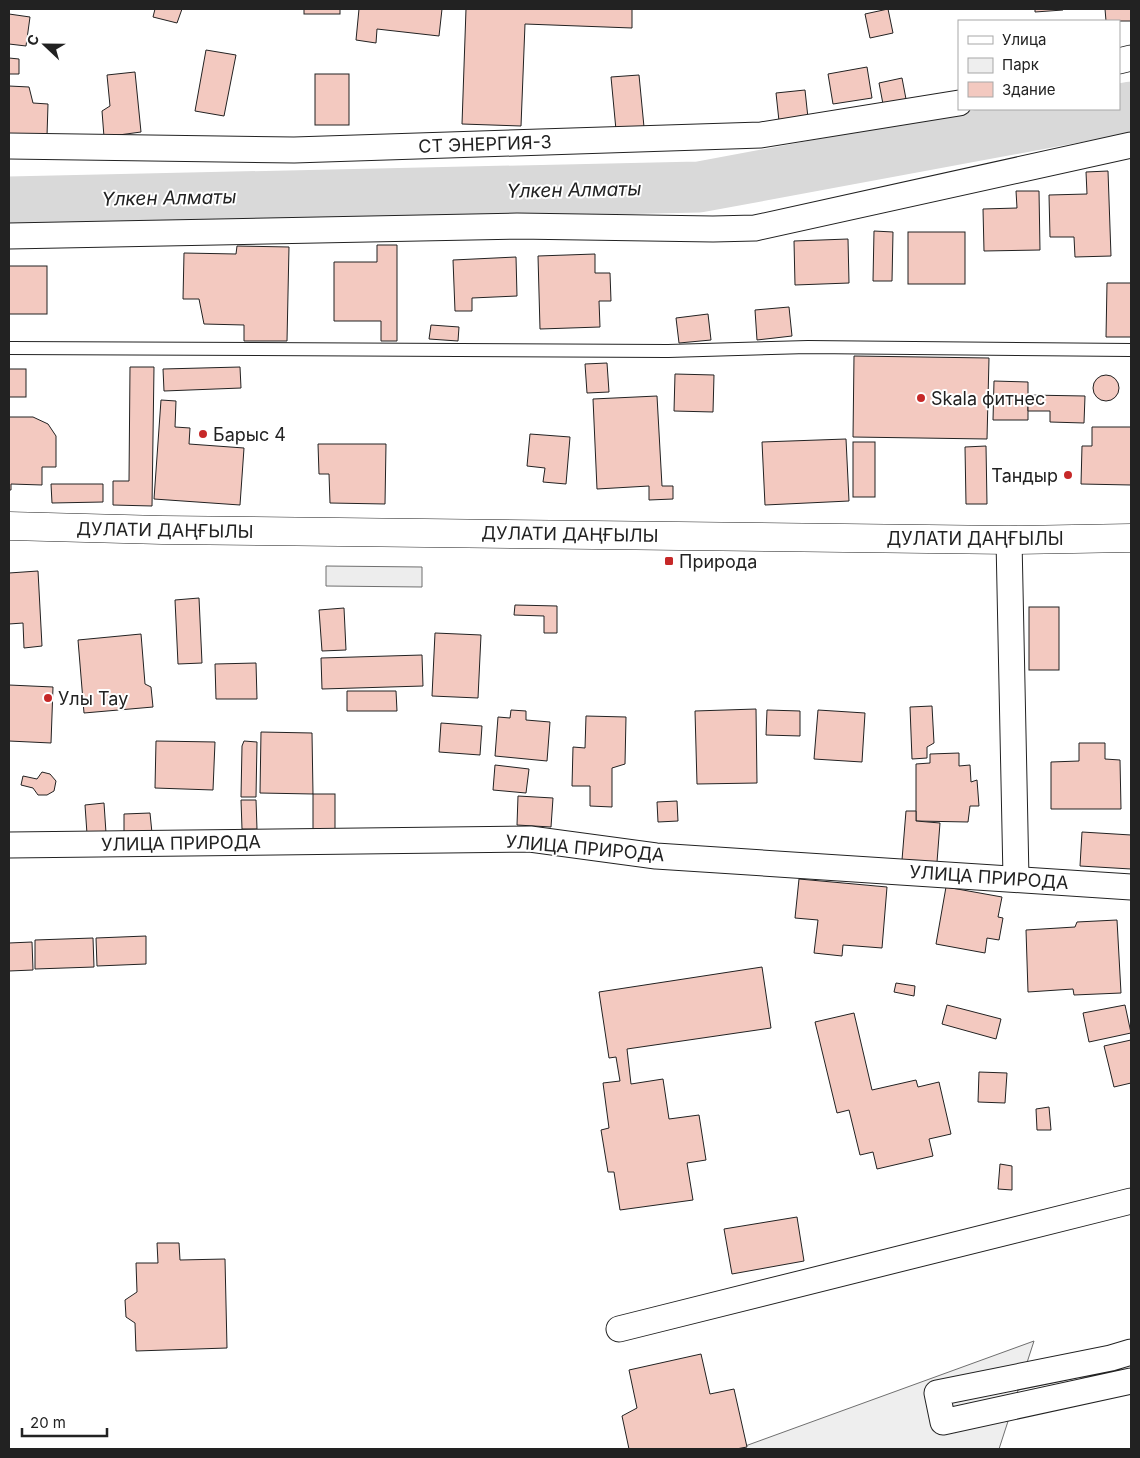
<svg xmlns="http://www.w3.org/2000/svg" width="1140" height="1458" font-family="Inter,sans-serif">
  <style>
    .green { fill: #eee; stroke: #6f6f6f }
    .parking { fill: #ededed; stroke: #6f6f6f }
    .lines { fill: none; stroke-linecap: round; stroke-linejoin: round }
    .river { stroke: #d9d9d9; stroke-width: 51 }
    .building { fill: #f3c9c0; stroke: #222 }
    .service-casing { stroke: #222; stroke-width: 14 }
    .minor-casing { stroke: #222; stroke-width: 27 }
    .secondary-casing { stroke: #222; stroke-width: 29 }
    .service { stroke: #fff; stroke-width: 12 }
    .minor { stroke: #fff; stroke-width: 25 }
    .secondary { stroke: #fff; stroke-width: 28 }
    .poi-dot { fill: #c62828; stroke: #fff; stroke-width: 2 }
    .labels { text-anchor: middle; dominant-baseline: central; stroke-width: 4; stroke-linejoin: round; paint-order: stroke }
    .street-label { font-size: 18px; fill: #222; stroke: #fff }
    .poi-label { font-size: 18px; fill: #222; stroke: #fff; text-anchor: start }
    .water-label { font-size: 19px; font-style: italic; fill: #222; stroke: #fff }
  </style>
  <rect width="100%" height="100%" fill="#fff"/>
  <polygon class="green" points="1034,1341 999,1449 737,1449"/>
  <polygon class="parking" points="326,566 422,567 422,587 326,586"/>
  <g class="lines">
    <polyline class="river" points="9,202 699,187 1131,107"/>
  </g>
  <g class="building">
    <polygon points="155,9 182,9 177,23 153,17"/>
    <rect x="304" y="9" width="36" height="5"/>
    <polygon points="359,9 442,9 439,36 377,29 376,43 356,40"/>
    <polygon points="466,9 632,9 632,28 525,24 521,126 462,124"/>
    <polygon points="888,9 893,33 870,38 865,14"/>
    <polygon points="1035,9 1063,9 1063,10 1035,12"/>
    <polygon points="1105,9 1131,9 1131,21 1106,21"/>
    <polygon points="9,14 30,17 26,46 9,44"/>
    <polygon points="206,50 236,55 224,116 195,111"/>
    <polygon points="9,58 19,59 19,74 9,74"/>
    <polygon points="867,67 872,98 833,104 828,74"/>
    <polygon points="135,72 141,132 104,137 102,111 110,106 107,75"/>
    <rect x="315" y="74" width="34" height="51"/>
    <polygon points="639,75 644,127 616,130 611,77"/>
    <polygon points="902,78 906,99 883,104 879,83"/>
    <polygon points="9,86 29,87 33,103 48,104 47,136 9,134"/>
    <polygon points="805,90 808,118 779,121 776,93"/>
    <polygon points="1108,171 1111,256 1075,257 1074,237 1050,237 1049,195 1087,194 1086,172"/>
    <polygon points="1016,191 1039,191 1040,250 984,251 983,209 1017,208"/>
    <polygon points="874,231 893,232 892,281 873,281"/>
    <rect x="908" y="232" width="57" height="52"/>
    <polygon points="848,239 849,283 795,285 794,241"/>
    <polygon points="377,245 397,245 397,341 381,341 381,321 334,321 334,262 377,262"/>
    <polygon points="237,246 289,247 287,341 244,341 244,325 204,324 199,299 183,299 184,253 236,254"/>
    <polygon points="595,254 595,273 610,273 611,301 599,301 600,327 540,329 538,256"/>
    <polygon points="516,257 517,296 472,298 472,311 455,311 453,260"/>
    <rect x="9" y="266" width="38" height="48"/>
    <polygon points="1107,283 1131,283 1131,337 1106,337"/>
    <polygon points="789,307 792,336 757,340 755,310"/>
    <polygon points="708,314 711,340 679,343 676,318"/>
    <polygon points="431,325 459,327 458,341 429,339"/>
    <polygon points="854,356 989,358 987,439 853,437"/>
    <polygon points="607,363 609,392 587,393 585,364"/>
    <polygon points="130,367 154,367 152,506 113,505 113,481 129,481"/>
    <polygon points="240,367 241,388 164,391 163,369"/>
    <rect x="9" y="369" width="17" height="28"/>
    <polygon points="675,374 714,375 713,412 674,411"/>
    <circle cx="1106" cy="388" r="13"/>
    <polygon points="994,381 1028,382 1028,420 993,420"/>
    <polygon points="1028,395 1085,396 1084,423 1050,422 1050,411 1028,411"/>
    <polygon points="657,396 662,486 673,486 673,499 649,500 649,486 597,489 593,399"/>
    <polygon points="161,400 176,401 175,427 190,428 189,444 244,448 240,505 154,499"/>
    <polygon points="9,417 33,417 48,424 56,436 56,467 42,467 42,485 11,484 11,490 9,490"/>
    <polygon points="1092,427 1131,427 1131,485 1081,484 1082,446 1092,446"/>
    <polygon points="530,434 570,437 566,484 543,482 545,468 527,466"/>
    <polygon points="846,439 849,501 765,505 762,442"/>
    <rect x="853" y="442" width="22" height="55"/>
    <polygon points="318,444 386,444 385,504 330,503 329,474 319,474"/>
    <polygon points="986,446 987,504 966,504 965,447"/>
    <polygon points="51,484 103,484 103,502 52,503"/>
    <polygon points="38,571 42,646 24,648 23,623 9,624 9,573"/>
    <polygon points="199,598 202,663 178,664 175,600"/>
    <polygon points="515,605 557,606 557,633 544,633 544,616 514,615"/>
    <rect x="1029" y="607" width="30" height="63"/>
    <polygon points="344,608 346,650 322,651 319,610"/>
    <polygon points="435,633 481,635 478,698 432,696"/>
    <polygon points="141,634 145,684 151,687 153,707 84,713 78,640"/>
    <polygon points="422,655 423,686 322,689 321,658"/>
    <polygon points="256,663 257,699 216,699 215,664"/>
    <polygon points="9,685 53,687 51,743 9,741"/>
    <polygon points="347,691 396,691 397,711 347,711"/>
    <polygon points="932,706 934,743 927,747 927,758 912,759 910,707"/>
    <polygon points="756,709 757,783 697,784 695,711"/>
    <polygon points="511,710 526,711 526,720 550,722 547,761 495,756 498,717 510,718"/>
    <polygon points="767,710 800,711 800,736 766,735"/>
    <polygon points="818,710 865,713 862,762 814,759"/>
    <polygon points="586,716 626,717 625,764 612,768 612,807 590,806 590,786 572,786 573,747 585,748"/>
    <polygon points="441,723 482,726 480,755 439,752"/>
    <polygon points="261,732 312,733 313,794 260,793"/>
    <polygon points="156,741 215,742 213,790 155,788"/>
    <polygon points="244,741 257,742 256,797 241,797 242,746"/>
    <polygon points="1079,743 1105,743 1105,759 1120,760 1121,809 1051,809 1051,762 1079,761"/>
    <polygon points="959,753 959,766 970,765 971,782 977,780 979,806 970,806 968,822 916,821 916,764 930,763 930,754"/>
    <polygon points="495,765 529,769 526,793 493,790"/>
    <polygon points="42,772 50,774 56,781 54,791 47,795 38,795 33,788 21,785 23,776 37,779"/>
    <rect x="313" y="794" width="22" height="42"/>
    <polygon points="518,796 553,798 551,827 517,825"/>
    <polygon points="241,800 256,800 257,829 242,829"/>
    <polygon points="677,801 678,821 658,822 657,802"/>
    <polygon points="104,803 106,833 87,834 85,805"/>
    <polygon points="906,811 916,811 916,821 940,823 937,862 902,860"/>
    <polygon points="150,813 152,833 124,835 124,814"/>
    <polygon points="1082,832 1131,835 1131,869 1080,866"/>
    <polygon points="799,879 887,887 882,948 843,945 842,956 814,953 818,920 795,918"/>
    <polygon points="946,887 1002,897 998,917 1003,918 999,940 987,938 985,953 936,944"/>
    <polygon points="1117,920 1121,993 1074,995 1073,989 1028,992 1026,930 1075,927 1077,922"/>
    <polygon points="146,936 146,964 97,966 96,938"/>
    <polygon points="93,938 94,967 35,969 35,940"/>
    <polygon points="32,942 33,970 9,971 9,943"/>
    <polygon points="762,967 771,1028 627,1049 631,1084 663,1079 669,1119 699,1115 706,1160 687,1163 693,1200 620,1210 614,1172 608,1172 601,1130 609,1128 603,1083 620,1081 616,1057 609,1058 599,992"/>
    <polygon points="896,983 915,986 914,996 894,992"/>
    <polygon points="947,1005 1001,1019 996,1039 942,1024"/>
    <polygon points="1125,1005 1131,1033 1089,1042 1083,1013"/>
    <polygon points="854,1013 872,1090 916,1080 918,1087 939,1082 951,1134 929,1139 933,1156 877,1169 873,1152 860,1155 849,1110 837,1113 815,1022"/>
    <polygon points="1131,1040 1131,1083 1114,1087 1104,1046"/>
    <polygon points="979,1072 1007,1073 1005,1103 978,1102"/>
    <polygon points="1049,1107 1051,1130 1037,1130 1036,1109"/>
    <polygon points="1000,1164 1012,1166 1012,1190 998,1189"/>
    <polygon points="797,1217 804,1261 732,1274 724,1229"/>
    <polygon points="157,1243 179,1243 180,1260 225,1259 227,1348 136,1351 135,1323 126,1317 125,1300 137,1292 136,1263 158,1263"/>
    <polygon points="701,1354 710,1394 734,1389 747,1447 736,1449 629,1449 622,1416 637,1408 629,1370"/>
  </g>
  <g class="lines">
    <g class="service-casing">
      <polyline id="service" points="9,348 668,351 808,347 1131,350"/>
    </g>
    <g class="minor-casing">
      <g id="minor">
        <polyline points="1119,61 1131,58"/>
        <polyline points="9,146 294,150 761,135 959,103"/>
        <polyline points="9,236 517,226 713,229 755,228 1131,145"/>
        <polyline points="1009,540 1016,878"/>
        <polyline points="9,845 530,839 656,856 1131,887"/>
        <polyline points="619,1329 1131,1201"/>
        <polyline points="1131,1352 1111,1358 937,1393 943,1422 1131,1381"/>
      </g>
    </g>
    <g class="secondary-casing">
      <polyline id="secondary" points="9,526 162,530 1009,540 1131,538"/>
    </g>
    <use href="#service" class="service"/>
    <use href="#minor" class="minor"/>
    <use href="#secondary" class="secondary"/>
  </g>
  <g class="poi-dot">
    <circle cx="921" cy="398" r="5"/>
    <circle cx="203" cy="434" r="5"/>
    <circle cx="1068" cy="475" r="5"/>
    <rect x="664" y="556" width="10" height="10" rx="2.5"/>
    <circle cx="48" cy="698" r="5"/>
  </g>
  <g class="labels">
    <g class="street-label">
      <text transform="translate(485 144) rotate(-2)">СТ ЭНЕРГИЯ-3</text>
      <text transform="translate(165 530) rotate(1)">ДУЛАТИ ДАҢҒЫЛЫ</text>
      <text transform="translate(570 534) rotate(1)">ДУЛАТИ ДАҢҒЫЛЫ</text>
      <text x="975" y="538">ДУЛАТИ ДАҢҒЫЛЫ</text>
      <text transform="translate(181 843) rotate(-1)">УЛИЦА ПРИРОДА</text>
      <text transform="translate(585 848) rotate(5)">УЛИЦА ПРИРОДА</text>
      <text transform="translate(989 877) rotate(4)">УЛИЦА ПРИРОДА</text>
    </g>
    <g class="poi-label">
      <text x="931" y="398">Skala фитнес</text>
      <text x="213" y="434">Барыс 4</text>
      <text x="1058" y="475" text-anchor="end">Тандыр</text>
      <text x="679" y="561">Природа</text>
      <text x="58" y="698">Улы Тау</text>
    </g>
    <g class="water-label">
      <text transform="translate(574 190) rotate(-1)">Үлкен Алматы</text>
      <text transform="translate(169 198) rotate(-1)">Үлкен Алматы</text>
    </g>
  </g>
  <rect width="1140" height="1458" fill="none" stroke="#222222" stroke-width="20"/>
  <rect x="958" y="20" width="162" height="90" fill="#ffffff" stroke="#a7a7a7"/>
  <rect x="968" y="36" width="25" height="8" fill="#ffffff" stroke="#a7a7a7"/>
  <text x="1002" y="45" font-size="15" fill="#222222">Улица</text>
  <rect x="968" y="58" width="25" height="15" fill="#eeeeee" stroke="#a7a7a7"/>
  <text x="1002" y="70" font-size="15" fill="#222222">Парк</text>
  <rect x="968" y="82" width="25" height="15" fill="#f3c9c0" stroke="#a7a7a7"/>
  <text x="1002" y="95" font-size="15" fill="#222222">Здание</text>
  <g transform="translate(45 45) rotate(292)" stroke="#ffffff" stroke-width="4" paint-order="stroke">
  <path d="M0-4L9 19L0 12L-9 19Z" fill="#222222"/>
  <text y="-8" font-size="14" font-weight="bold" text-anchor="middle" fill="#222222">С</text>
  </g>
  <path d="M22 1428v8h85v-8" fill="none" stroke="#222222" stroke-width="2.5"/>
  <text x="30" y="1428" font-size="15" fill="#222222" stroke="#ffffff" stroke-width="4" paint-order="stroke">20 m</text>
</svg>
